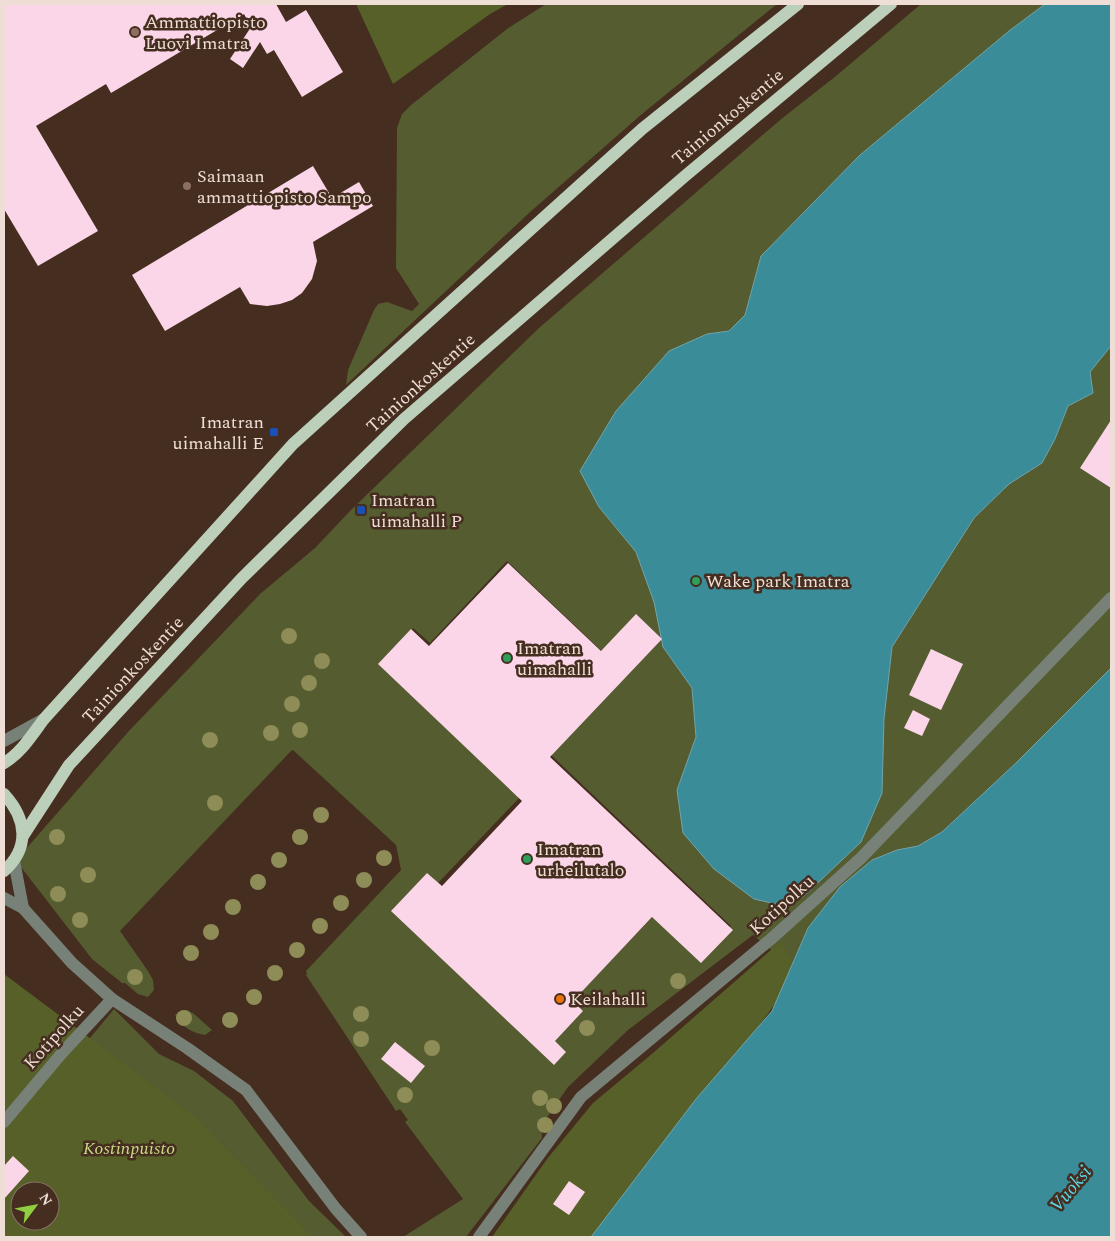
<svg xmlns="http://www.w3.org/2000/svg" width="1115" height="1241" font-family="Spectral,serif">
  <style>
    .green { fill: #545c30; fill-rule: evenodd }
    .forest { fill: #566028; fill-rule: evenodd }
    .water { fill: #3b8c99; stroke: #71a5ab }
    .building { fill: #fbd6e9 }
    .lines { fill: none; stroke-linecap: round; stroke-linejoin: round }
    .minor { stroke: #788177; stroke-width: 12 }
    .major { stroke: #bccfba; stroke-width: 12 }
    .tree { fill: #8e8c57 }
    .education-dot { fill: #8d6e63; stroke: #452d1f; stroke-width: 2 }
    .transit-dot { fill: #1a4fb4; stroke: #452d1f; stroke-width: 2 }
    .leisure-dot { fill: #2e9e5b; stroke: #452d1f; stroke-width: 2 }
    .food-dot { fill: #e8710a; stroke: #452d1f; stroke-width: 2 }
    .labels { text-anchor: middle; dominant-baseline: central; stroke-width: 5; stroke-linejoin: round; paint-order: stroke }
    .poi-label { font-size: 18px; fill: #eeded5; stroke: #452d1f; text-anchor: start }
    .street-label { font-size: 18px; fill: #eeded5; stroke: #452d1f }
    .park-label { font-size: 18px; font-style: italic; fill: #c9da85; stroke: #452d1f }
    .water-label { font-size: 19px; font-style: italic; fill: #5dd6e9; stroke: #452d1f }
  </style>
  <rect width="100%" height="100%" fill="#452d1f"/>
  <g class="green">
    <polygon points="546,4 777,4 642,114 529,213 346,385 348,370 374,310 378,304 387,302 412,311 419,304 396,268 397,128 402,114 411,105 507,29"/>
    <path d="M921 4H1045L1009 31 860 155 761 256 745 315 729 331 707 334 599 507 636 552 655 602 663 647 692 688 696 737 677 790 803 897 861 842 884 719 892 647 974 518 1009 484 1042 463 1055 439 1068 406 1093 393 1090 372 1111 346V668L1018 761 942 832 918 846 897 850 872 860 841 887 808 928 791 966 753 935 628 1030 568 1087 541 1126 542 1138 466 1237H403L463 1199 405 1122 408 1120 400 1109 396 1111 306 975 307 973 306 971 401 870 396 845 293 750 291 751 120 931 148 971 153 980 154 990 148 997 138 994 125 983H122L92 959 17 862 18 858 128 732 260 594 315 548 350 511 539 328 780 120 836 76ZM507 561 626 674 550 754 731 926 708 950 662 907 533 1042 393 909 427 873 438 883 522 795 381 662 413 628 430 643Z"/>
    <path d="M114 1009 159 1054 194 1071 233 1101 309 1201 346 1237H4V1142ZM20 1191H50V1221H20Z"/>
    <path d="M187 1010 194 1014 212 1030 205 1035C191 1033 183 1027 175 1015L181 1011Z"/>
  </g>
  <g class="forest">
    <polygon points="356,4 508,4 490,14 393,84"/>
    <polygon points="780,942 800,969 687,1126 601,1237 492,1237 547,1159 593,1103 653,1053"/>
    <path d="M4 974 194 1116 313 1237H4ZM20 1191H50V1221H20Z"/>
  </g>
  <g class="water">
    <polygon points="1045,4 1111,4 1111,346 1090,372 1093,393 1068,406 1055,439 1042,463 1009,484 974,518 892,647 884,719 882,793 861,842 803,897 780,905 754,899 714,869 683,833 677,790 696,737 692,688 663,647 654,602 636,552 599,507 580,471 616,411 669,351 707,334 729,331 745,315 761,256 860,155 1009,31"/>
    <polygon points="1111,668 1111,1237 591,1237 696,1099 772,1011 808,928 840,887 872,860 897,850 918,846 942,832 1018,761"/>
  </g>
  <g class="building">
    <polygon points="4,4 276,4 286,22 306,10 343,72 302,97 274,50 267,54 260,42 243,68 230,59 251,27 244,14 111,93 106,84 36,126 98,231 38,266 4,209"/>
    <polygon points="313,166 332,198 359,182 373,206 313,242 317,261 312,279 302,293 292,300 280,304 267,306 250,304 240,287 165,331 132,275"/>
    <polygon points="1111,420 1111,488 1080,468"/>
    <polygon points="508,563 601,651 636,614 662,639 550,757 733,930 701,963 652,917 573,1001 583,1011 555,1041 566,1052 554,1065 391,911 427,873 442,886 522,801 378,664 411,629 429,646"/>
    <polygon points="931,649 963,664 941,710 909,695"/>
    <polygon points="913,710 930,719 922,736 904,728"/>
    <polygon points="395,1042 425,1066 411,1083 381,1059"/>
    <polygon points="13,1156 29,1171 4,1199 4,1166"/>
    <polygon points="569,1181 585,1192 569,1215 553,1204"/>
  </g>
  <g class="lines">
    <g class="minor">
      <polyline points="4,741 44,719"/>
      <polyline points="14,861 23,908"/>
      <polyline points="4,898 23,908 72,963 112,999 187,1048 246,1090 336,1209 361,1237"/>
      <polyline points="4,1122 62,1053 112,999"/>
      <polyline points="479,1237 581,1097 771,939 861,858 1111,598"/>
    </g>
    <g class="major">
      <path d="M4 763C21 753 32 735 44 719L293 444 642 129 798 4"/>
      <path d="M4 794C27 819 30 848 4 871"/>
      <polyline points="23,836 69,765 242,578 404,419 685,176 891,4"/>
    </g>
  </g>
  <g class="tree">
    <circle cx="289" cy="636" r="8"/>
    <circle cx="322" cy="661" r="8"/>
    <circle cx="309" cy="683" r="8"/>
    <circle cx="292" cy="704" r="8"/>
    <circle cx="300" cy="730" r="8"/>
    <circle cx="271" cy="733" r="8"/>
    <circle cx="210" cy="740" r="8"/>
    <circle cx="215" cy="803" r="8"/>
    <circle cx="321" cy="815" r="8"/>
    <circle cx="57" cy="837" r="8"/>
    <circle cx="300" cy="837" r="8"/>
    <circle cx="384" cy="858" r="8"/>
    <circle cx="279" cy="860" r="8"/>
    <circle cx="88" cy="875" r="8"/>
    <circle cx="364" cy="880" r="8"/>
    <circle cx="258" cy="882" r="8"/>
    <circle cx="58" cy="894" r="8"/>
    <circle cx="341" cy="903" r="8"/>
    <circle cx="233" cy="907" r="8"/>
    <circle cx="80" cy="920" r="8"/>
    <circle cx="320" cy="926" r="8"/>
    <circle cx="211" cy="932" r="8"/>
    <circle cx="297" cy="950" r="8"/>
    <circle cx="191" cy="953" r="8"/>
    <circle cx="275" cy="973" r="8"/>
    <circle cx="135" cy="977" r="8"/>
    <circle cx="678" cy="981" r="8"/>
    <circle cx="254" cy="997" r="8"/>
    <circle cx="361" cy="1014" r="8"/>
    <circle cx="184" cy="1018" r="8"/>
    <circle cx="230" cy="1020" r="8"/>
    <circle cx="587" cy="1028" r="8"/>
    <circle cx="361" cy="1039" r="8"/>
    <circle cx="432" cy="1048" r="8"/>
    <circle cx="405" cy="1095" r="8"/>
    <circle cx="540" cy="1098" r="8"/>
    <circle cx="554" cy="1106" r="8"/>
    <circle cx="545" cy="1125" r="8"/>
  </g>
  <g class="education-dot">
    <circle cx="135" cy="32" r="5"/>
    <circle cx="187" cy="186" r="5"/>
  </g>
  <g class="transit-dot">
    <rect x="269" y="427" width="10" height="10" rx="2.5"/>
    <rect x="356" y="505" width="10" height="10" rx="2.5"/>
  </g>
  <g class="leisure-dot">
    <circle cx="696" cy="581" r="5"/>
    <circle cx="507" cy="658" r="5"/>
    <circle cx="527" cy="859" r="5"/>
  </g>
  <circle class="food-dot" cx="560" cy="999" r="5"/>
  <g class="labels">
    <g class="poi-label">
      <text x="145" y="22">Ammattiopisto<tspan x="145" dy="21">Luovi Imatra</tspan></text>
      <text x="197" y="176">Saimaan<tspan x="197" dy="21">ammattiopisto Sampo</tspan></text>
      <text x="264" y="422" text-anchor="end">Imatran<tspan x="264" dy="21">uimahalli E</tspan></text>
      <text x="371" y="500">Imatran<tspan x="371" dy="21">uimahalli P</tspan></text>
      <text x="706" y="581">Wake park Imatra</text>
      <text x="517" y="648">Imatran<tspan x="517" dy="21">uimahalli</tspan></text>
      <text x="537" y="849">Imatran<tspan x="537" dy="21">urheilutalo</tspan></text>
      <text x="570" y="999">Keilahalli</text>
    </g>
    <g class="street-label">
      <text transform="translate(728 117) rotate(-40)">Tainionkoskentie</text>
      <text transform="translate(421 383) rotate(-42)">Tainionkoskentie</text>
      <text transform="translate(133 670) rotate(-47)">Tainionkoskentie</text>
      <text transform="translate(782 905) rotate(-42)">Kotipolku</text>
      <text transform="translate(54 1037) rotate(-48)">Kotipolku</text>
    </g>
    <g class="park-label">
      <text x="129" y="1148">Kostinpuisto</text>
    </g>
    <g class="water-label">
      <text transform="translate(1071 1189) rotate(-50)">Vuoksi</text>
    </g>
  </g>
  <rect width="1115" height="1241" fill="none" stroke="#eeded5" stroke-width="10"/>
  <g transform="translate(35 1206) rotate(58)"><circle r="24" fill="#452d1f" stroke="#897468"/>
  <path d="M0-4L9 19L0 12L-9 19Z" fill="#91cd40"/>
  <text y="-8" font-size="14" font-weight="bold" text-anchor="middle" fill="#eeded5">N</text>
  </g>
</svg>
